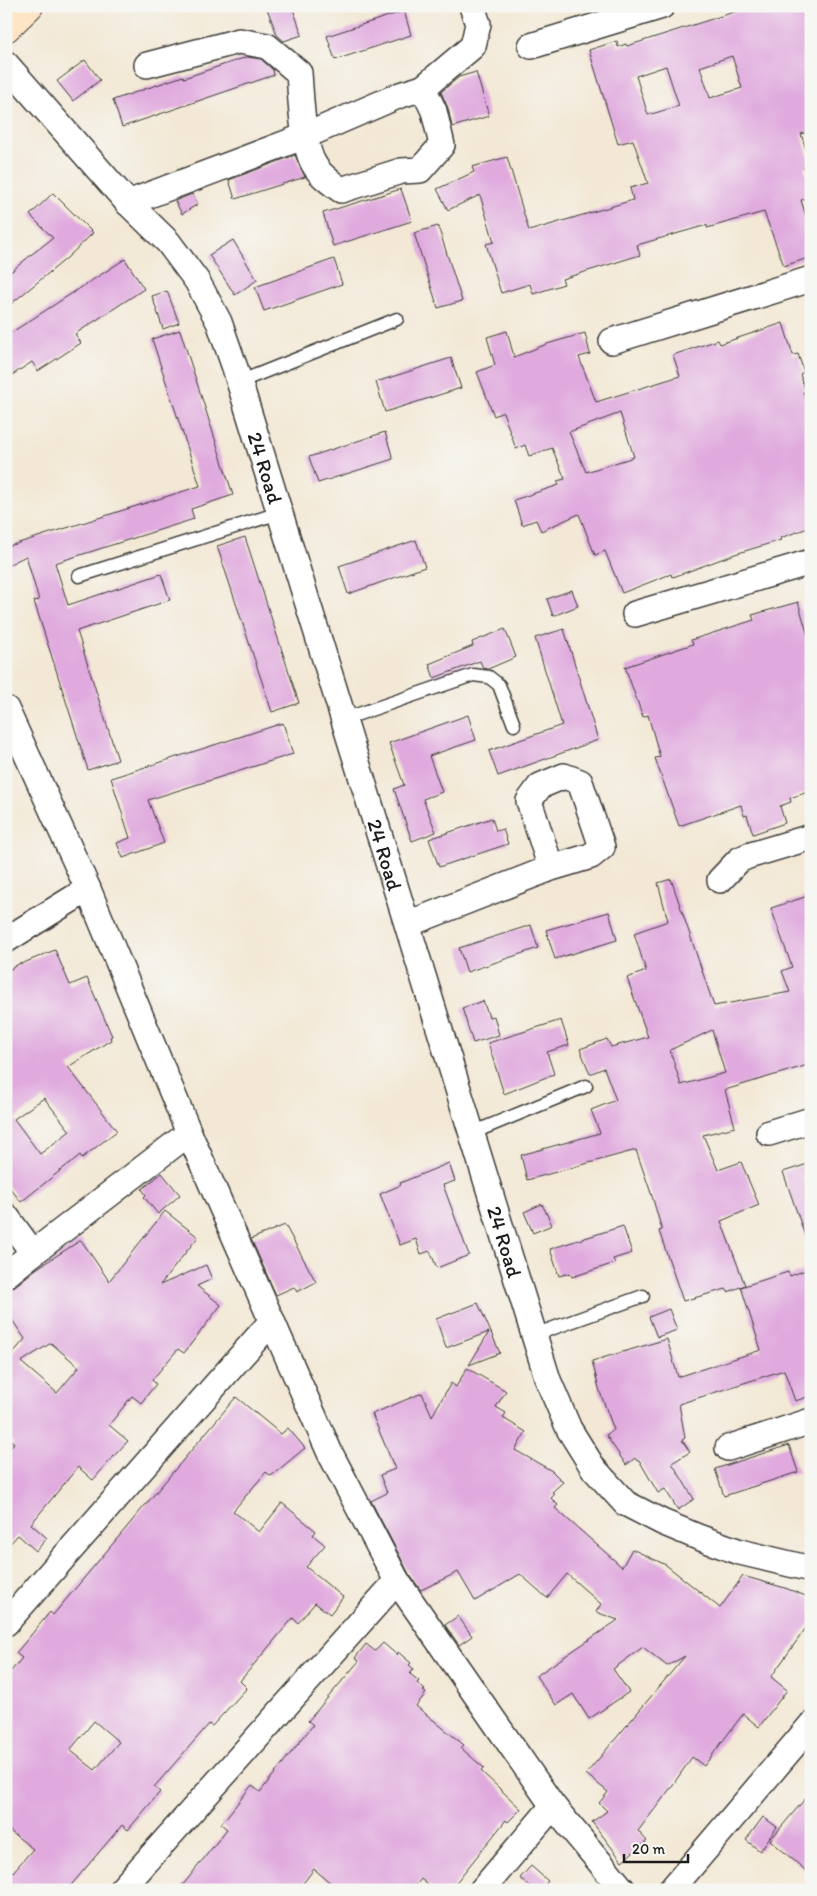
<svg xmlns="http://www.w3.org/2000/svg" width="817" height="1896" font-family="Itim,sans-serif">
  <style>
    .building { fill: #e0aade; fill-rule: evenodd }
    .lines { fill: none; stroke-linecap: round; stroke-linejoin: round }
    .lane-casing { stroke: #3c3b38; stroke-width: 15 }
    .street-casing { stroke: #3c3b38; stroke-width: 28 }
    .secondary-casing { stroke: #3c3b38; stroke-width: 30 }
    .lane { stroke: #fff; stroke-width: 12 }
    .street { stroke: #fff; stroke-width: 25 }
    .secondary { stroke: #fde5c5; stroke-width: 28 }
    .labels { text-anchor: middle; dominant-baseline: central; stroke-width: 4; stroke-linejoin: round; paint-order: stroke }
    .street-label { font-size: 21px; fill: #1c1c1c; stroke: #f6f6f2 }
  </style>
  <rect width="100%" height="100%" fill="#f6f6f2"/>
  <filter id="ink" filterUnits="userSpaceOnUse"><feTurbulence type="fractalNoise" baseFrequency=".02" numOctaves="2"/><feDisplacementMap in="SourceGraphic" scale="10" xChannelSelector="R" yChannelSelector="G"/><feConvolveMatrix kernelMatrix="1 2 1 2 8 2 1 2 1" color-interpolation-filters="sRGB"/></filter>
  <filter id="wash" filterUnits="userSpaceOnUse"><feTurbulence type="fractalNoise" baseFrequency=".0096" numOctaves="4" result="noise"/><feDisplacementMap in="SourceGraphic" scale="20" xChannelSelector="R" yChannelSelector="G"/><feGaussianBlur stdDeviation="1.12" result="paint"/><feColorMatrix in="noise" values="0 0 0 0 0 0 0 0 0 0 0 0 0 0 0 0 0 1.4 0 .05"/><feComposite in="paint" operator="in"/></filter>
  <g filter="url(#wash)">
    <rect width="100%" height="100%" fill="#f3e8d5"/>
    <g id="blocks">
      <g class="building">
        <polygon points="266,6 292,6 302,35 284,41 277,35"/>
        <path d="M753 6H811V131L801 134 811 164 804 167 811 190V197L801 200 811 232V257L784 266 764 212 707 228V225L637 245 640 255 562 279 564 284 533 294 530 284 501 293 486 244 494 242 480 195 448 210 437 189 474 172 472 167 507 157 529 231 633 200 630 188 648 183 633 140 618 144 589 50 617 41 618 47 626 44 627 46ZM732 56 742 88 710 98 700 67ZM666 66 679 106 648 115 636 76Z"/>
        <polygon points="404,11 411,35 335,60 327,36"/>
        <polygon points="247,57 261,59 273,70 274,75 122,127 113,100 183,76 184,78"/>
        <polygon points="85,60 100,80 73,101 57,81"/>
        <polygon points="476,72 489,116 452,127 448,108 441,92 459,77"/>
        <polygon points="295,155 305,177 235,199 229,180"/>
        <polygon points="401,189 412,221 333,246 323,213"/>
        <polygon points="53,193 93,233 67,258 6,308 6,276 32,254 53,238 30,215"/>
        <polygon points="192,194 198,204 182,214 175,201"/>
        <polygon points="438,226 462,301 438,308 414,233"/>
        <polygon points="233,240 257,280 235,295 209,255"/>
        <polygon points="125,259 144,289 75,334 81,343 38,371 32,362 6,379 6,336"/>
        <polygon points="334,259 342,284 264,311 255,287"/>
        <polygon points="167,291 179,323 163,329 152,296"/>
        <path d="M783 323 793 355 798 354 804 372 800 374 806 392H803L811 416V527L780 538 781 540 735 554 676 576 672 577 671 574 622 593 605 551 595 555 579 514 541 531 536 520 522 525 514 500 559 485 557 481 565 479 552 448 529 456 525 445 516 449 503 412 494 416 477 372 495 365 487 337 507 331 514 357 547 344 585 333 590 354 579 357 596 402 680 376 673 355 718 340 720 344ZM620 413 634 457 586 472 569 432Z"/>
        <polygon points="180,330 233,495 191,509 194,519 55,563 68,605 161,574 170,600 77,631 118,760 88,770 34,601 39,600 26,556 6,566 6,547 200,486 152,339"/>
        <polygon points="451,358 461,388 385,412 376,382"/>
        <polygon points="385,432 393,459 318,483 309,457"/>
        <polygon points="245,537 299,703 272,712 217,546"/>
        <polygon points="416,540 425,567 348,594 339,566"/>
        <polygon points="572,590 578,606 553,616 547,599"/>
        <polygon points="798,602 811,646 811,791 790,798 791,802 780,806 785,823 753,834 747,815 744,816 741,805 679,826 655,758 660,757 648,715 643,717 625,667 693,644 691,640 754,620 752,615"/>
        <polygon points="505,629 516,657 488,669 483,668 480,661 434,678 429,664 473,646 472,642"/>
        <polygon points="564,629 598,740 498,776 489,751 562,725 535,638"/>
        <polygon points="468,715 476,740 429,756 442,792 423,799 436,832 412,841 394,789 404,785 389,743"/>
        <polygon points="283,723 293,754 148,800 164,843 123,858 117,843 130,838 111,778"/>
        <polygon points="492,818 496,831 503,829 508,844 439,867 429,839"/>
        <path d="M671 879 714 1006 790 992 782 971 792 967 771 908 811 895V1064L725 1090 735 1127 703 1135 718 1170 741 1162 759 1205 721 1221 745 1285 728 1292 726 1289 683 1301 659 1231 662 1230 652 1196 636 1150 527 1180 521 1155 600 1133 591 1110 616 1100 604 1068 590 1074 580 1049 607 1039 611 1047 648 1037 627 978 646 971 634 933 668 921 658 883ZM712 1030 725 1073 681 1085 670 1050Z"/>
        <polygon points="609,912 617,940 555,959 546,930"/>
        <polygon points="531,925 538,948 467,972 459,948"/>
        <path d="M55 950 70 985 87 978 112 1036 110 1037 111 1040 68 1067 117 1131 82 1158 80 1155 21 1202 6 1183V972L20 963 21 964ZM44 1098 70 1131 40 1154 14 1119Z"/>
        <polygon points="483,1001 489,1017 494,1016 499,1035 473,1043 462,1008"/>
        <polygon points="561,1020 569,1045 547,1052 554,1074 504,1094 488,1043"/>
        <polygon points="449,1163 455,1181 443,1185 469,1255 437,1268 430,1251 421,1254 416,1239 400,1245 380,1194 401,1185 400,1183"/>
        <polygon points="811,1163 811,1244 808,1244 783,1172"/>
        <polygon points="162,1173 180,1195 158,1214 144,1197 146,1195 142,1189"/>
        <polygon points="542,1204 552,1225 533,1233 524,1212"/>
        <path d="M165 1211 198 1237 160 1285 206 1265 212 1279 197 1286 221 1305 184 1353 178 1349 152 1380 156 1384 141 1403 132 1396 109 1425 128 1441 114 1456 93 1480 78 1467 31 1524 47 1538 36 1551 18 1535 6 1548V1452L14 1443 6 1437V1350L12 1354 25 1339 6 1311V1289L15 1286 36 1269 81 1240 109 1281ZM51 1343 79 1367 57 1393 21 1362Z"/>
        <polygon points="285,1225 316,1282 297,1292 294,1287 276,1295 251,1239"/>
        <polygon points="623,1226 632,1253 613,1259 615,1263 572,1277 570,1273 559,1276 550,1249"/>
        <polygon points="811,1268 811,1396 795,1401 784,1370 679,1404 685,1438 682,1440 690,1452 672,1463 694,1499 678,1510 665,1489 658,1493 639,1460 637,1461 635,1458 626,1465 606,1435 614,1430 600,1392 592,1361 667,1339 678,1377 761,1350 741,1287 788,1272 790,1276"/>
        <polygon points="478,1303 500,1353 469,1365 489,1332 446,1348 436,1319"/>
        <polygon points="669,1309 677,1330 657,1337 649,1317"/>
        <polygon points="467,1368 506,1391 496,1407 506,1413 503,1418 526,1432 515,1450 552,1471 563,1482 552,1492 555,1494 551,1498 558,1505 555,1508 622,1567 632,1549 666,1565 720,1608 743,1576 785,1588 811,1598 811,1621 771,1677 787,1690 759,1727 743,1714 704,1766 692,1757 670,1789 638,1831 647,1841 622,1861 592,1822 607,1811 599,1803 608,1792 586,1774 685,1656 667,1666 643,1647 613,1669 629,1692 589,1719 573,1694 556,1705 536,1676 618,1620 596,1612 601,1604 567,1574 547,1598 520,1574 475,1601 458,1572 421,1590 409,1574 371,1501 387,1493 380,1475 395,1469 372,1414 422,1393 432,1416 451,1383 456,1387"/>
        <path d="M236 1397 281 1434 288 1428 305 1448 271 1476 266 1472 233 1511 259 1532 282 1503 316 1531 313 1535 325 1545 306 1567 343 1597 330 1614 315 1603 298 1623 293 1618 240 1681 247 1688 212 1726 209 1724 154 1787 160 1792 128 1830 122 1825 67 1890H6V1880L33 1849 6 1828V1677L22 1658 16 1653 50 1612 53 1615ZM94 1721 119 1742 95 1770 70 1750Z"/>
        <polygon points="789,1445 798,1472 724,1496 715,1469"/>
        <polygon points="458,1616 472,1636 459,1645 445,1625"/>
        <polygon points="383,1643 397,1655 398,1652 411,1663 409,1665 414,1669 410,1674 419,1681 417,1683 425,1690 423,1691 426,1693 416,1706 464,1745 461,1748 484,1768 481,1771 521,1809 508,1822 506,1820 450,1890 434,1890 421,1879 412,1890 339,1890 314,1869 298,1890 179,1890 227,1829 221,1824 252,1785 260,1792 313,1725 308,1721 359,1661 355,1658 366,1644 375,1651"/>
        <polygon points="811,1792 811,1875 770,1840"/>
        <polygon points="763,1817 777,1827 760,1851 746,1840"/>
        <polygon points="531,1866 548,1881 541,1890 534,1890 520,1878"/>
      </g>
    </g>
  </g>
  <g filter="url(#ink)">
    <use href="#blocks" fill-opacity="0" stroke="#3c3b38" stroke-width="1"/>
    <g class="lines">
      <g class="lane-casing">
        <g id="lane">
          <polyline points="239,382 397,319"/>
          <polyline points="79,576 279,513"/>
          <polyline points="344,719 473,675 489,677 499,685 514,725"/>
          <polyline points="472,1133 586,1086"/>
          <polyline points="534,1335 643,1296"/>
        </g>
      </g>
      <g class="street-casing">
        <g id="street">
          <polyline points="531,46 662,6"/>
          <path id="s1" d="M6 64 128 203 168 242 197 281 219 322 235 368 548 1380 569 1429 594 1469 625 1503 662 1522 698 1537 740 1552 811 1569"/>
          <polyline points="423,88 473,46 478,24 472,6"/>
          <path d="M128 203 305 136 400 95 423 88 434 111 442 145 420 170 401 171 341 190C331 183 321 176 315 166 302 147 301 97 299 73L267 46 239 41 147 65"/>
          <polyline points="612,341 811,279"/>
          <polyline points="635,614 811,562"/>
          <polyline points="6,709 88,889 189,1133 330,1453 397,1581 553,1806 623,1890"/>
          <polyline points="720,880 739,860 748,856 811,837"/>
          <polyline points="408,924 551,868 591,856 602,847 580,782 564,776 540,786 529,801 551,868"/>
          <polyline points="6,940 88,889"/>
          <polyline points="769,1133 811,1120"/>
          <polyline points="6,1216 33,1253 6,1275"/>
          <polyline points="33,1253 189,1133"/>
          <polyline points="728,1448 811,1421"/>
          <polyline points="6,1623 272,1321"/>
          <polyline points="121,1890 397,1581"/>
          <polyline points="482,1890 553,1806"/>
          <polyline points="671,1890 811,1725"/>
        </g>
      </g>
      <g class="secondary-casing">
        <polyline id="secondary" points="6,28 29,6"/>
      </g>
      <use href="#lane" class="lane"/>
      <use href="#street" class="street"/>
      <use href="#secondary" class="secondary"/>
    </g>
  </g>
  <g class="labels">
    <g class="street-label">
      <text stroke="none"><textPath href="#s1" startOffset="489">24 Road</textPath></text>
      <text stroke="none"><textPath href="#s1" startOffset="894">24 Road</textPath></text>
      <text stroke="none"><textPath href="#s1" startOffset="1299">24 Road</textPath></text>
    </g>
  </g>
  <rect width="817" height="1896" fill="none" stroke="#f6f6f2" stroke-width="25"/>
  <path d="M624 1854v8h64v-8" fill="none" stroke="#1c1c1c" stroke-width="2.5"/>
  <text x="632" y="1854" font-size="15" fill="#1c1c1c" stroke="#f6f6f2" stroke-width="4" paint-order="stroke">20 m</text>
</svg>
